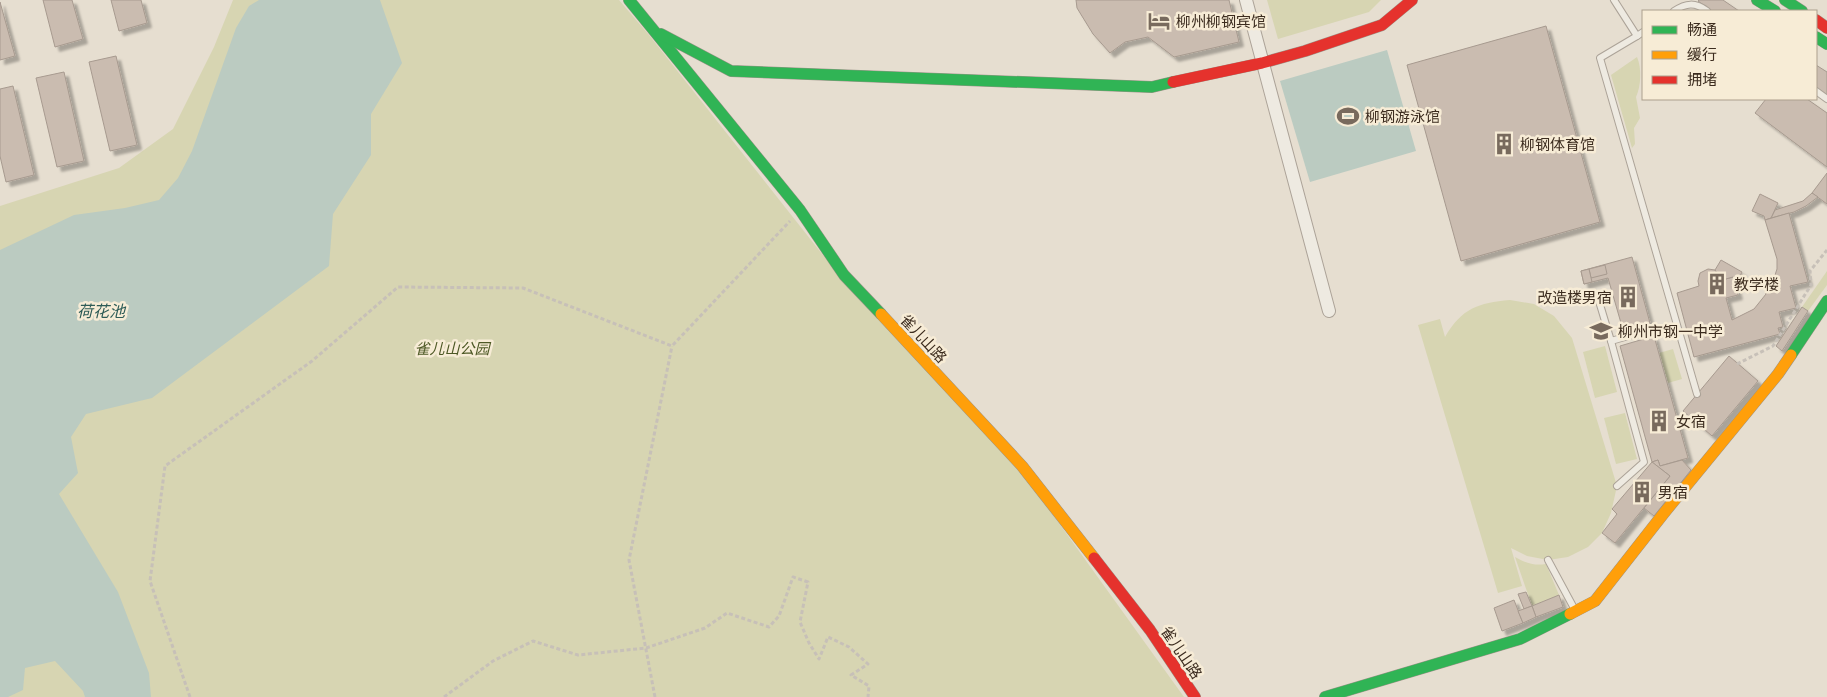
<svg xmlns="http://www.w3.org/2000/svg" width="1827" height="697" font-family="'Playfair Display','Noto Sans SC',serif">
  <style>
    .green { fill: #d7d5b2 }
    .water { fill: #bbcbc1 }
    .building { fill: #cabcb0; stroke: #a79a8f; filter: url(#shadow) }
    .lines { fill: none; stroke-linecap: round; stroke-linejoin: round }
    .lane-casing { stroke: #aca398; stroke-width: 8 }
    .street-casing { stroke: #aca398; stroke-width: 14 }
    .fast-casing { stroke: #9b9388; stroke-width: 12 }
    .slow-casing { stroke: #9b9388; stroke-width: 12 }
    .jam-casing { stroke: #9b9388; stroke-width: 12 }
    .path { stroke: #c7c0b8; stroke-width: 3; stroke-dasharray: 4 2.5; stroke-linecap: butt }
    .lane { stroke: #eeeae1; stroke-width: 6 }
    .street { stroke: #eeeae1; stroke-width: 12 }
    .fast { stroke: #30b455; stroke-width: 11 }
    .slow { stroke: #ff9f0a; stroke-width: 11 }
    .jam { stroke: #e5322d; stroke-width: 11 }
    .labels { text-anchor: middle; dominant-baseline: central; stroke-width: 5; stroke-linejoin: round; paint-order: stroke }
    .poi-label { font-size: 15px; fill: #3c2c1f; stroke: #f7ecd6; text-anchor: start }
    .street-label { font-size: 15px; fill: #3c2c1f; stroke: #f7ecd6 }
    .park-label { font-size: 15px; font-style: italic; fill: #4d5825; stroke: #f7ecd6 }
    .water-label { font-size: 16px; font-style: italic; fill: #2e5c57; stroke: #f7ecd6 }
  </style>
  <defs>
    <filter id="shadow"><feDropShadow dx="4.5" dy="4.5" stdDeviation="1" flood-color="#0004"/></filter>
  </defs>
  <rect width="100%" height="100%" fill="#e6ded0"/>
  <g class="green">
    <polygon points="233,0 619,0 649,35 841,278 1020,469 1184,697 0,697 0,206 119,168 173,129 214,47"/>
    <polygon points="1267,0 1381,0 1369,12 1278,39"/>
    <path d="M1637 57C1642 68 1641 87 1636 97L1640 118 1634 128 1635 144 1632 148 1611 75Z"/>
    <polygon points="1827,271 1827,285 1808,311 1802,307"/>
    <path d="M1510 300 1534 304 1554 316 1572 338 1617 486 1611 513 1602 533 1588 547 1568 557 1548 560 1527 556 1511 548 1522 586 1498 593 1418 325 1440 319 1445 337C1462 308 1478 303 1510 300Z"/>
    <polygon points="1605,346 1617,392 1595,398 1583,352"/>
    <polygon points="1673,349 1682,379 1668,383 1659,353"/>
    <polygon points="1625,413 1637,459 1616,464 1604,418"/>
    <path d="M1515 557C1526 563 1534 566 1546 564L1559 595 1532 606Z"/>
  </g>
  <g class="water">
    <polygon points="259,0 380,0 402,63 371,114 371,155 333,214 329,266 152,398 86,414 71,437 78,473 59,494 118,592 149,673 151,697 85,697 83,691 55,661 25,668 23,690 8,697 0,697 0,250 74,215 125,208 159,200 178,178 192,151 236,28 249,6"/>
    <polygon points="1387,50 1416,151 1310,182 1280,81"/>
  </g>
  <g class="building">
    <polygon points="43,0 72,0 83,39 55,47"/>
    <polygon points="111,0 141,0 147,23 119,31"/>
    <polygon points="1076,0 1229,0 1239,42 1174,57 1148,37 1125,42 1110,53 1093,34 1077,8"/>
    <polygon points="1699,0 1723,0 1739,11 1712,11 1698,1"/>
    <polygon points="0,2 15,56 0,60"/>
    <polygon points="1546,26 1600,222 1461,261 1407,65"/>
    <polygon points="116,56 137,145 110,151 89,62"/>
    <polygon points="1816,65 1827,72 1827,95 1816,87"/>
    <polygon points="64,72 84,161 57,167 36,78"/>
    <polygon points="13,86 34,175 6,182 0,156 0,89"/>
    <polygon points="1766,99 1807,99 1827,113 1827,167 1755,113"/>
    <polygon points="1827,173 1827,204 1812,193"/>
    <polygon points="1812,193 1818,197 1806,206 1794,212 1771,218 1775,210 1803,201"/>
    <polygon points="1760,194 1778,203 1771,218 1765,220 1764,216 1752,211"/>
    <polygon points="1789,213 1808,282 1790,286 1796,308 1779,312 1783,327 1778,328 1780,334 1694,357 1677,293 1699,286 1698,281 1700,273 1708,269 1715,270 1722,280 1733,277 1738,295 1726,298 1732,320 1754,309 1766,294 1764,286 1769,281 1773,281 1777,269 1777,259 1765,220"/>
    <polygon points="1632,257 1650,323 1623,330 1608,278 1584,284 1581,271"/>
    <polygon points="1721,260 1742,272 1736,285 1733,277 1722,280 1715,270"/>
    <polygon points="1605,265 1607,274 1591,278 1589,269"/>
    <polygon points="1589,269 1592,282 1584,284 1581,271"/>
    <polygon points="1802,307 1808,311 1782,351 1776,346"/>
    <polygon points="1654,336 1688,458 1660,466 1658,460 1652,462 1620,346"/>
    <polygon points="1729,356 1758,381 1712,436 1683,411"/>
    <polygon points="1658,460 1660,466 1682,460 1691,470 1654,516 1644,508 1670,476 1652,462"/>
    <polygon points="1652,462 1670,476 1615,543 1602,533 1617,514 1612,509"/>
    <polygon points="1526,592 1532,606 1524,609 1518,594"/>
    <polygon points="1559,595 1563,607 1536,617 1532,606"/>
    <polygon points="1514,600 1523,623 1502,631 1494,608"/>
    <polygon points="1532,606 1536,617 1523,623 1518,611"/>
  </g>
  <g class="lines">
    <g class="lane-casing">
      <g id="lane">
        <polyline points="1614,0 1637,36 1643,32"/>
        <path d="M1674 11C1686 3 1695 2 1707 11"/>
        <polyline points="1637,36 1600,58 1697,394"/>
        <polyline points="1816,91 1827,99"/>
        <polyline points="1598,298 1611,341"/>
        <polyline points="1617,486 1644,462 1611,341 1646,331"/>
        <polyline points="1548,560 1575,610"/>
      </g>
    </g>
    <g class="street-casing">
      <polyline id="street" points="1246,0 1329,311"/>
    </g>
    <g class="fast-casing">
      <g id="fast">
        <polyline points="629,0 800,210 844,275 881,314"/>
        <polyline points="1757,0 1775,11"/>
        <polyline points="1785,0 1802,11"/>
        <polyline points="661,34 731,71 1152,87 1173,82"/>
        <polyline points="1816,37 1827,44"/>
        <polyline points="1791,355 1827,301"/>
        <polyline points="1325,697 1520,639 1570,614"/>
      </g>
    </g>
    <g class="slow-casing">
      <g id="slow">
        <polyline points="881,314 1022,466 1094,558"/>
        <polyline points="1570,614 1595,601 1664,513 1778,374 1791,355"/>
      </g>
    </g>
    <g class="jam-casing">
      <g id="jam">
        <polyline points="1816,20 1827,28"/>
        <polyline points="1173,82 1262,63 1305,51 1382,25 1412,0"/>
        <polyline points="1094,558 1150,630 1195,697"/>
      </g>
    </g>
    <g class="path">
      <polyline points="1737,364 1773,346 1811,285 1810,271 1827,250"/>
      <polyline points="190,697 150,581 165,466 312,361 398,287 523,288 672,346 790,221"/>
      <polyline points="444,697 493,661 533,641 578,655 646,648 705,628 727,613 769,627 779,616 793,577 808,582 800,622 809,643 819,659 828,637 849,647 868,664 851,675 869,686 868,697"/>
      <polyline points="655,697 629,560 672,346"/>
    </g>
    <use href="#lane" class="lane"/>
    <use href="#street" class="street"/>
    <use href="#fast" class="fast"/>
    <use href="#slow" class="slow"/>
    <use href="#jam" class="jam"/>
  </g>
  <defs>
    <g id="hotel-bare" transform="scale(1.725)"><path d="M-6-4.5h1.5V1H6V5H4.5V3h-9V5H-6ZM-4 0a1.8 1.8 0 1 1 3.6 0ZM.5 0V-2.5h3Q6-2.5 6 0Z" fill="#786a5d" stroke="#f7ecd6" stroke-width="2.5" paint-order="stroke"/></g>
    <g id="stadium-bare" transform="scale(1.725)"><path d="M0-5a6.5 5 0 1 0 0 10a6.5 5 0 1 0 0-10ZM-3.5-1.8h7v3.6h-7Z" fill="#786a5d" stroke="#f7ecd6" stroke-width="2.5" paint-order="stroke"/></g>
    <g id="building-bare" transform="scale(1.725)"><path d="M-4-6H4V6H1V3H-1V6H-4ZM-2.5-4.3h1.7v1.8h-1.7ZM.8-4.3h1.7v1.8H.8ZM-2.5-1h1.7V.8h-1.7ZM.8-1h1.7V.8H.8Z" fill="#786a5d" stroke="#f7ecd6" stroke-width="2.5" paint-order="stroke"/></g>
    <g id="school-bare" transform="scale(1.725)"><path d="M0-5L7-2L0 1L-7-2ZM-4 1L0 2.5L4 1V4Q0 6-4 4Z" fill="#786a5d" stroke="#f7ecd6" stroke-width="2.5" paint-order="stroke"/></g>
  </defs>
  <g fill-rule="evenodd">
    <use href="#hotel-bare" x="1159" y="21"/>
    <use href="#stadium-bare" x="1348" y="116"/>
    <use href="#building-bare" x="1504" y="144"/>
    <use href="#building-bare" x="1717" y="284"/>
    <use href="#building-bare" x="1628" y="297"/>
    <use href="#school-bare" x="1601" y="331"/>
    <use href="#building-bare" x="1659" y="421"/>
    <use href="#building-bare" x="1642" y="492"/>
  </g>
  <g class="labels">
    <g class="poi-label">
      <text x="1176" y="21">柳州柳钢宾馆</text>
      <text x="1365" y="116">柳钢游泳馆</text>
      <text x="1520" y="144">柳钢体育馆</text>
      <text x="1734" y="284">教学楼</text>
      <text x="1612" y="297" text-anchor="end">改造楼男宿</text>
      <text x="1618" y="331">柳州市钢一中学</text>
      <text x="1676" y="421">女宿</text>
      <text x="1658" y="492">男宿</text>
    </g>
    <g class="street-label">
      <text transform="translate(924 338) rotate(47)">雀儿山路</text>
      <text transform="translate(1182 652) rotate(56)">雀儿山路</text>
    </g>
    <g class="park-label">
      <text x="452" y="348">雀儿山公园</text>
    </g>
    <g class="water-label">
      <text x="101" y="310">荷花池</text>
    </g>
  </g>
  <rect x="1642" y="10" width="175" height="90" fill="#f7ecd6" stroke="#ac9f8d"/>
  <rect x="1652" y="26" width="25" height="8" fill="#30b455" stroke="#ac9f8d"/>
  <text x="1687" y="35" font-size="15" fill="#3c2c1f">畅通</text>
  <rect x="1652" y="51" width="25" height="8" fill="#ff9f0a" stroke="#ac9f8d"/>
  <text x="1687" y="60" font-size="15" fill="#3c2c1f">缓行</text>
  <rect x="1652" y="76" width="25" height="8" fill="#e5322d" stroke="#ac9f8d"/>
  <text x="1687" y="85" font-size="15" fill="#3c2c1f">拥堵</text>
</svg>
